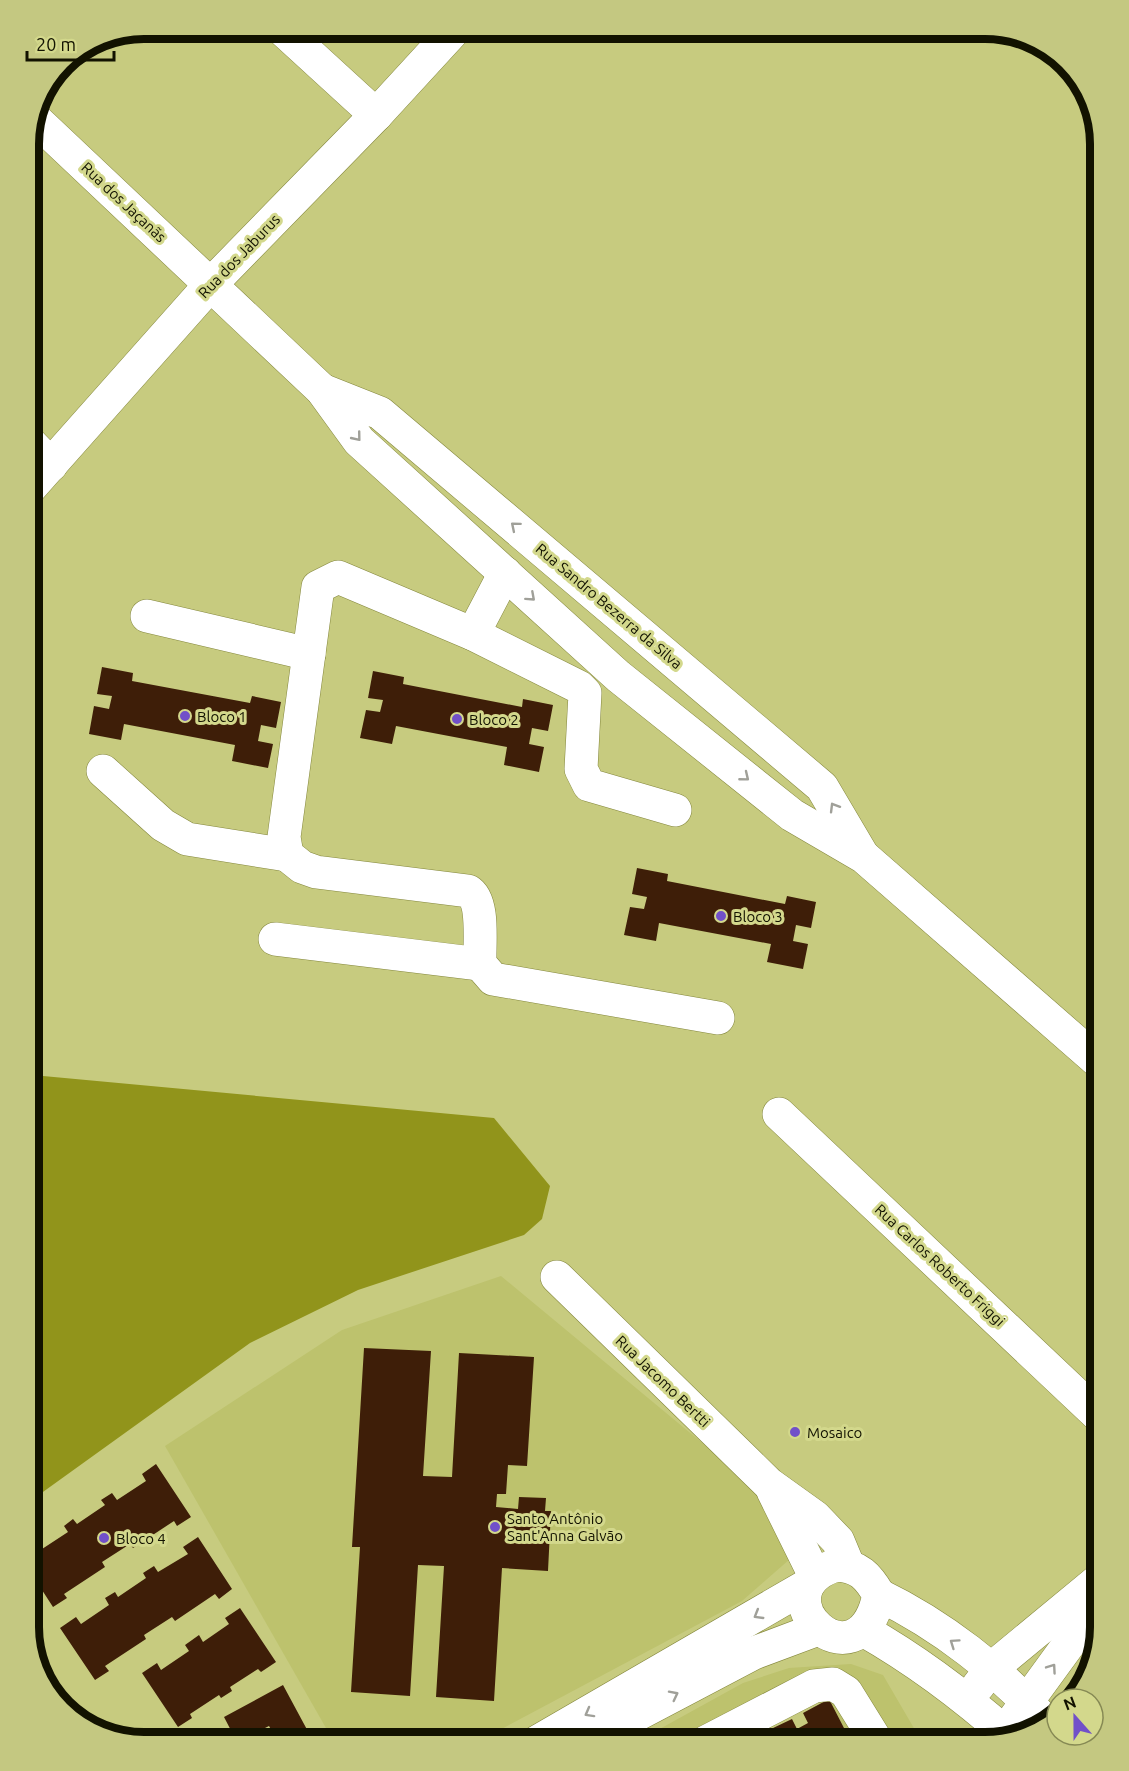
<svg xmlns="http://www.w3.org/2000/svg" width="1129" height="1771" font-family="Ubuntu,sans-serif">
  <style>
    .built { fill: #bdc26d }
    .forest { fill: #91941b }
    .building { fill: #3e1e08 }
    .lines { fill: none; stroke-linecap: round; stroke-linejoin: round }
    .minor-casing { stroke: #84873c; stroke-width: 34 }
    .minor { stroke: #fff; stroke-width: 33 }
    .oneway { stroke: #a0a099 }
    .poi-dot { fill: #7150c9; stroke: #d3d88c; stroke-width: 2 }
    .labels { text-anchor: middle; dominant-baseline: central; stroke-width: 6; stroke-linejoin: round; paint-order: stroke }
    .street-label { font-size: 15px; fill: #121200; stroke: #d3d88c }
    .poi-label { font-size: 15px; fill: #121200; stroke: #d3d88c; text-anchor: start }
    .rim { fill: none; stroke: #121200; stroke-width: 8 }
  </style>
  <rect width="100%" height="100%" fill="#c7cb7f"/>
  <g class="built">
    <polygon points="501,1276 765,1495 790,1559 742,1601 477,1742 334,1742 165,1446 342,1330"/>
    <polygon points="32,1640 81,1723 41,1678"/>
    <polygon points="851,1664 883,1675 922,1742 852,1742 825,1693 727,1742 636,1742 743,1683 789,1668"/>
  </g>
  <g class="forest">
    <polygon points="29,925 42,951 29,1002"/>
    <polygon points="29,1061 43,1076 494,1118 550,1186 542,1219 524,1235 358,1290 250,1343 29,1502"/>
  </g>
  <g class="building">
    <polygon points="102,667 133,673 132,681 250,703 252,696 281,702 276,728 261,725 258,741 273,744 268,768 232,761 235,745 124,724 121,740 89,734 94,706 109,709 112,696 97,694"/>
    <polygon points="373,671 404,677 403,684 522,707 523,699 553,705 548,731 532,728 529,744 544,747 539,772 504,765 507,747 396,726 392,744 360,738 366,710 380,712 383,700 368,698"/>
    <polygon points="637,868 668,874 667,881 785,904 787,896 816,902 811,928 796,925 793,941 808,944 803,969 767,962 771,944 659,923 656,941 624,935 630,907 644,909 647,897 632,894"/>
    <polygon points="364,1348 431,1351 423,1476 452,1477 459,1353 534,1357 527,1466 508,1465 506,1494 497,1494 496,1507 518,1509 519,1497 546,1498 545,1511 551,1511 548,1571 502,1568 494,1701 436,1697 444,1566 418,1565 410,1696 351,1692 360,1547 352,1547"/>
    <polygon points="156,1464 191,1517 177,1526 174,1521 133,1548 130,1544 102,1562 105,1567 64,1594 67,1598 53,1607 29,1570 29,1549 35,1544 39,1551 68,1532 64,1526 73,1519 77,1524 105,1505 101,1500 112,1493 117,1500 146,1481 142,1474"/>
    <polygon points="198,1537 232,1589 219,1599 215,1594 175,1621 172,1617 144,1635 146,1639 105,1666 109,1671 95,1680 60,1628 76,1617 81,1624 109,1605 105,1598 115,1592 118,1597 146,1578 143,1573 154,1566 158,1572 188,1554 183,1547"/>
    <polygon points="240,1608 276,1662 261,1672 258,1669 230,1687 232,1691 221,1698 219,1695 190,1714 192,1718 178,1727 142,1673 157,1663 161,1670 189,1651 185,1645 199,1635 203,1642 229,1624 225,1618"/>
    <polygon points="283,1685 311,1737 301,1742 278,1742 269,1726 237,1742 224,1717"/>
    <polygon points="829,1699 844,1728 834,1733 839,1742 778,1742 771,1729 792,1719 797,1729 808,1723 803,1713"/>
    <polygon points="953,1730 966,1742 931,1742"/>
  </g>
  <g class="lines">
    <g class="minor-casing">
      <g id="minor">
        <polyline points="282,29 376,115"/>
        <polyline points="36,120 322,390 359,441 618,676 792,815 864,857 1100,1063"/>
        <polyline points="322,390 380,413 822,787 861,853"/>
        <polyline points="29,442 51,465"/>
        <polyline points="29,489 211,284 376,115 455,29"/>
        <polyline points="147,616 309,654"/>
        <polyline points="473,634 505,573"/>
        <polyline points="103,771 163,825 187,839 287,855"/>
        <path d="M675 810 589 785 581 769 585 693 579 687 473 634 338 577 318 587 284 837 287 855 302 867 316 872 468 891C485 901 479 945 480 964L493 979 718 1018"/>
        <polyline points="275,939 480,964"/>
        <polyline points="779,1114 1100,1417"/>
        <polyline points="557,1277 769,1484 815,1517 838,1541 848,1565"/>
        <polyline points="773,1491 815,1576"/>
        <path d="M836 1565C859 1566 868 1576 879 1595 858 1694 753 1593 836 1565Z"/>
        <path d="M879 1595C941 1625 1000 1671 1046 1722"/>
        <path d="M863 1630C916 1660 965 1697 1010 1737"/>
        <polyline points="978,1686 991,1669 1100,1579"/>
        <polyline points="1015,1718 1074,1637 1097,1587"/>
        <polyline points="537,1742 808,1585"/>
        <polyline points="585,1742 754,1653 818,1629"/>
        <polyline points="706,1742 814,1686 833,1684 846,1692 877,1742"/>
      </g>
    </g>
    <use href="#minor" class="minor"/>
  </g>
  <defs><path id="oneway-chevron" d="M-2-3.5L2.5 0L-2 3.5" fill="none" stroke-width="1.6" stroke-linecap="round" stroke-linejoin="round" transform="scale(1.5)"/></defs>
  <g class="oneway">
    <use href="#oneway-chevron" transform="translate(357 437) rotate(51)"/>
    <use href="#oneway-chevron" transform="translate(515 526) rotate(-140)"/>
    <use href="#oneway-chevron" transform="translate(531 597) rotate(42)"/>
    <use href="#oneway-chevron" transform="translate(745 777) rotate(39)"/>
    <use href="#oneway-chevron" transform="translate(834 807) rotate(-121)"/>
    <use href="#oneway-chevron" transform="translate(758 1615) rotate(149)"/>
    <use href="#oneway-chevron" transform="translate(954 1643) rotate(-145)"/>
    <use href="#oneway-chevron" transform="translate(1052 1668) rotate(-55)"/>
    <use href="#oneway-chevron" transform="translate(674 1695) rotate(-27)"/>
    <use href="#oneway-chevron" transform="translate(589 1713) rotate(151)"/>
  </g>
  <g class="poi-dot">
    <circle cx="185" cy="716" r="6"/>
    <circle cx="457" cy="719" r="6"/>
    <circle cx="721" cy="916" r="6"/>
    <circle cx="795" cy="1432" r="6"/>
    <circle cx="495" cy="1527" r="6"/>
    <circle cx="104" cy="1538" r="6"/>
  </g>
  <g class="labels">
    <g class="street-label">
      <text transform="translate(124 202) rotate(43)">Rua dos Jaçanãs</text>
      <text transform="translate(239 256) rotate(-46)">Rua dos Jaburus</text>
      <text transform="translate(609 606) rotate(40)">Rua Sandro Bezerra da Silva</text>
      <text transform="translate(940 1265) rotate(43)">Rua Carlos Roberto Friggi</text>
      <text transform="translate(663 1381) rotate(44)">Rua Jacomo Bertti</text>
    </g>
    <g class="poi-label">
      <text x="197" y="716">Bloco 1</text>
      <text x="469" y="719">Bloco 2</text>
      <text x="733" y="916">Bloco 3</text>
      <text x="807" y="1432">Mosaico</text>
      <text x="507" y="1518">Santo Antônio<tspan x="507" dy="17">Sant'Anna Galvão</tspan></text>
      <text x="116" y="1538">Bloco 4</text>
    </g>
  </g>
  <path d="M0 0H1129V1771H0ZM144 39H985A105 105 0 0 1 1090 144V1627A105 105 0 0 1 985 1732H144A105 105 0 0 1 39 1627V144A105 105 0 0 1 144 39Z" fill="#c4c881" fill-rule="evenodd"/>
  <path class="rim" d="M144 39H985A105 105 0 0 1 1090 144V1627A105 105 0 0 1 985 1732H144A105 105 0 0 1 39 1627V144A105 105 0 0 1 144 39Z"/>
  <g transform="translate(1075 1717) rotate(339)"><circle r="28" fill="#d3d88c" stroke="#868954" stroke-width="1.5"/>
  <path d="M0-4.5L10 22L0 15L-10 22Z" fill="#7150c9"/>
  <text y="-9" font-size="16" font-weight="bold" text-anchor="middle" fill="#121200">N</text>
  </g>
  <path d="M27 51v9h87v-9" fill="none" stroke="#121200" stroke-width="3"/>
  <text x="36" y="51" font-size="18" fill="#121200" stroke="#d3d88c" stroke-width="4.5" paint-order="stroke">20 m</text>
</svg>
